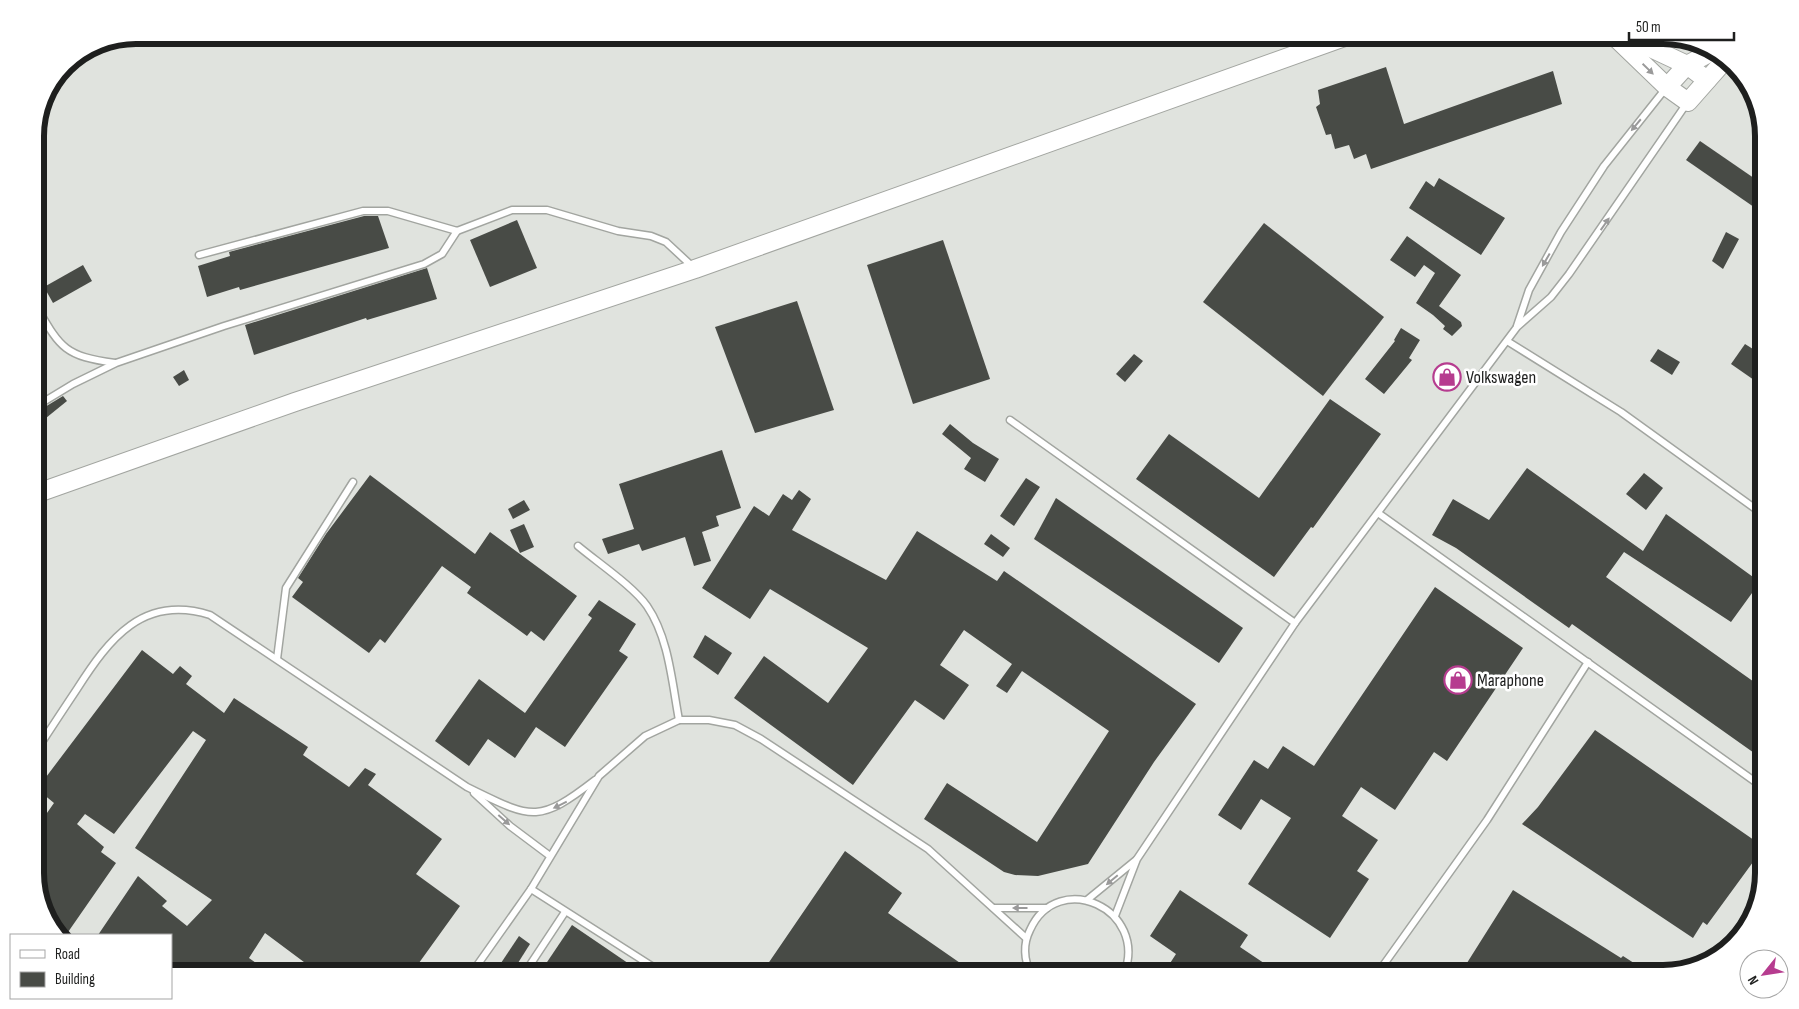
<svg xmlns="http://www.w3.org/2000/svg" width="1799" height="1009" font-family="'Sofia Sans Condensed',sans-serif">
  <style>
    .building { fill: #484b46 }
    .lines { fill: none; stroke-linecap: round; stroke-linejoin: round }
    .service-casing { stroke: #a2a5a0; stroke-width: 9 }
    .secondary-casing { stroke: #a2a5a0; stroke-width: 20 }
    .service { stroke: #fff; stroke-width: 6 }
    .secondary { stroke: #fff; stroke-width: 18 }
    .oneway { fill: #9a9a9a }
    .labels { text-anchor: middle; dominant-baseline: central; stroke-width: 5; stroke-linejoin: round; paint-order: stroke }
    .poi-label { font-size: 18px; fill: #1e1f1e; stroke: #fff; text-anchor: start }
    .rim { fill: none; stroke: #1e1f1e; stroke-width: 6 }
  </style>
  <rect width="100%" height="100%" fill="#e0e3de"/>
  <g class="building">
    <polygon points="1386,67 1404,124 1553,71 1562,104 1371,169 1366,154 1354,159 1349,145 1335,149 1331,134 1326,135 1316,107 1320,104 1318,90"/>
    <polygon points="1700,141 1764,185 1764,214 1686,160"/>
    <polygon points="1439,178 1505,218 1481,255 1409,208 1426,181 1434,187"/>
    <polygon points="364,216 378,216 389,248 240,290 239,287 207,297 198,266 230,256 229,252"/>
    <polygon points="517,220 537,268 490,287 470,240"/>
    <polygon points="1264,223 1384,317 1323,396 1203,302"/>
    <polygon points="1726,232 1739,239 1723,269 1712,261"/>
    <polygon points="1407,236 1461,275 1439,306 1461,322 1462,326 1452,336 1443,329 1445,326 1433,315 1416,303 1435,273 1424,265 1415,277 1390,260"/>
    <polygon points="943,240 990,379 913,404 867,265"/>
    <polygon points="83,265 92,281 53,303 44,287"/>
    <polygon points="427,268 437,299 367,320 366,318 254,355 245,325"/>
    <polygon points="797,301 834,410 755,433 715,327"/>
    <polygon points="1401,328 1420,340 1409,358 1412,360 1384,394 1365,379 1395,341 1394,340"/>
    <polygon points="1745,344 1764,356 1764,365 1754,380 1731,364"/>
    <polygon points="1658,349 1680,362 1672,375 1650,361"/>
    <polygon points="1134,354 1143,361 1125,382 1116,374"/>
    <polygon points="184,370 189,380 179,386 173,377"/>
    <polygon points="63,396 67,401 46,418 40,410"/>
    <polygon points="1330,399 1381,434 1313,528 1311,527 1274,577 1136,479 1169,434 1259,498"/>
    <polygon points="950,424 973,443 999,459 985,482 964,469 971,458 942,434"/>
    <polygon points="722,450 741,508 716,516 719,526 702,532 711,561 694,566 685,537 642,551 639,544 608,554 602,539 634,529 619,484"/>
    <polygon points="1527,468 1643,551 1666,514 1760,582 1731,622 1624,552 1606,577 1764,689 1764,760 1572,624 1569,628 1456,548 1432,535 1453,499 1489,520"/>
    <polygon points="1644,473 1663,488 1646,510 1626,494"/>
    <polygon points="370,475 475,554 490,532 577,596 544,641 531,631 527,636 481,603 467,593 471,587 442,566 385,643 380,639 369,653 292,597 303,582 298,578 326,534"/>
    <polygon points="1026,478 1040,487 1014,526 1000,516"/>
    <polygon points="799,490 811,499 792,530 886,580 917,531 997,581 1004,571 1196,704 1154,762 1088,864 1038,876 1015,875 1004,872 924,819 947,783 1037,842 1109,731 1022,671 1007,693 996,686 1012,664 964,630 940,665 969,685 944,720 915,700 853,785 734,698 764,656 828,703 868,648 770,589 750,619 702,588 754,506 769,516 783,494 792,500"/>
    <polygon points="1056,498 1243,628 1219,663 1034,539"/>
    <polygon points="524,500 530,510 513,519 508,509"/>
    <polygon points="524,524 534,547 520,553 510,530"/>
    <polygon points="991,534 1010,548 1003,557 984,544"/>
    <polygon points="1435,587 1523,648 1447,761 1434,752 1395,810 1361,787 1342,816 1378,840 1357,871 1369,879 1330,938 1248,884 1291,818 1261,799 1241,830 1218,815 1254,760 1268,769 1283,746 1314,766"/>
    <polygon points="599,600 636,624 619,651 628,657 565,747 536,727 515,758 488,739 469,766 435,741 479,679 525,713 592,618 588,615"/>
    <polygon points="705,635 732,653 718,675 693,657"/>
    <polygon points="142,650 173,674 180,666 192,676 186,684 224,713 234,698 308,747 303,755 349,787 365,768 376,774 368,785 442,839 416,874 460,906 411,974 320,974 265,933 249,958 256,963 258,974 171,974 171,935 98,935 138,876 167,901 162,906 187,926 212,900 135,848 206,740 193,731 114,834 85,814 77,824 104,847 101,852 116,863 66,935 59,935 52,929 35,879 35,830 54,803 37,789"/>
    <polygon points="1595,730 1764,847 1707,925 1703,922 1693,938 1522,824 1538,807"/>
    <polygon points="845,851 902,893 888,913 976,974 761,974"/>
    <polygon points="1180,890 1248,935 1240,947 1280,974 1163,974 1176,954 1150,936"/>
    <polygon points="1513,890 1621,958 1623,956 1651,974 1613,974 1602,967 1598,974 1460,974"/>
    <polygon points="572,925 644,974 539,974"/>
    <polygon points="519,936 530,944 511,974 499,966"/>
  </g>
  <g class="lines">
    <g class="service-casing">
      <g id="service">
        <polyline points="199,255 363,211 388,211 457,231 512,210 547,210 618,231 651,236 666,242 694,268"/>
        <path d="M35 304C60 347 63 356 115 363"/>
        <polyline points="1517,326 1529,290 1561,232 1604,166 1666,88"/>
        <polyline points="1507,341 1621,412 1764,515"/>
        <polyline points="35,407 73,384 116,363 224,326 424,264 442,254 457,231"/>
        <polyline points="1010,420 1295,623"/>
        <polyline points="1378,513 1764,788"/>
        <path d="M578 546C597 562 634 587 647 606 669 638 672 683 679 720"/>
        <polyline points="277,659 286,588 353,482"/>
        <path d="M35 753C49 731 63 710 77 689 109 639 143 594 210 615L467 787C531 818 537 825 595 780"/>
        <polyline points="474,793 510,826 550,856"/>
        <polyline points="531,889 658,970"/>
        <polyline points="1087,900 1136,860"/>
        <polyline points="994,908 1047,908"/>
        <polyline points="1115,916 1137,859 1295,623 1517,327 1551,297 1569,274 1687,103"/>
        <polyline points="1127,965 1135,974"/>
        <polyline points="471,974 531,889 599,776 645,736 679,720 709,720 735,725 761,739 928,849 1026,938"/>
        <polyline points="524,974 565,912"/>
        <path d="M1031 974C1024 960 1023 944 1030 930 1058 868 1149 909 1124 974"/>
        <polyline points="1377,974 1487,820 1588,662"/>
      </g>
    </g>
    <g class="secondary-casing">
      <g id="secondary">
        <polyline points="1613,35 1667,87 1688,102 1725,60"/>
        <polyline points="1623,35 1687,65 1707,80"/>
        <polyline points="1667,87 1687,65 1715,50"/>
        <polyline points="35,494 295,402 695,269 1350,35"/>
      </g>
    </g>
    <use href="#service" class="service"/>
    <use href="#secondary" class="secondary"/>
  </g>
  <defs><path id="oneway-solid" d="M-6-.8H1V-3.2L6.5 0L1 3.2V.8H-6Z" transform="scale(1.25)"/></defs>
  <g class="oneway">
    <use href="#oneway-solid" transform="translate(1648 69) rotate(44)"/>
    <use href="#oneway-solid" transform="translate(1636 125) rotate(130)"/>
    <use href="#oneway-solid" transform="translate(1605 224) rotate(-55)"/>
    <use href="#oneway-solid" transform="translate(1546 260) rotate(120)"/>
    <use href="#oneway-solid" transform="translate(560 805) rotate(154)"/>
    <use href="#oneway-solid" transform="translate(504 820) rotate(41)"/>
    <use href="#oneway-solid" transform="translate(1112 880) rotate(140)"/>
    <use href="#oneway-solid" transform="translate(1020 908) rotate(-180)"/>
  </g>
  <defs>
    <g id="shop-ring" transform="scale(1.4375)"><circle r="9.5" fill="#fff" stroke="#b63c8f" stroke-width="1.5"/><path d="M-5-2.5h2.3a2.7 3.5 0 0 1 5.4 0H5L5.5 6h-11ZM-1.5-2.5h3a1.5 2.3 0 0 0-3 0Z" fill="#b63c8f"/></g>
  </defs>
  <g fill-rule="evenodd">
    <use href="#shop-ring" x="1447" y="377"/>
    <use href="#shop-ring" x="1458" y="680"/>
  </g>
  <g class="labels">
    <g class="poi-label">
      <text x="1466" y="377">Volkswagen</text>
      <text x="1477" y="680">Maraphone</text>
    </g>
  </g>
  <path d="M0 0H1799V1009H0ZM136 44H1663A92 92 0 0 1 1755 136V873A92 92 0 0 1 1663 965H136A92 92 0 0 1 44 873V136A92 92 0 0 1 136 44Z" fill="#fff" fill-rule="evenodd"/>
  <path class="rim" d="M136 44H1663A92 92 0 0 1 1755 136V873A92 92 0 0 1 1663 965H136A92 92 0 0 1 44 873V136A92 92 0 0 1 136 44Z"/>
  <rect x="10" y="934" width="162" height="65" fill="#ffffff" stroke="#a5a5a5"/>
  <rect x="20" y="950" width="25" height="8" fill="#ffffff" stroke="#a5a5a5"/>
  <text x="55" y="959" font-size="15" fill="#1e1f1e">Road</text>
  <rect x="20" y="972" width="25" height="15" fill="#484b46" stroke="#a5a5a5"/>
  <text x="55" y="984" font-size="15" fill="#1e1f1e">Building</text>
  <g transform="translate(1764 974) rotate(240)"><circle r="24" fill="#ffffff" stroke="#a5a5a5"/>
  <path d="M0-4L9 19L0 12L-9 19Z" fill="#b63c8f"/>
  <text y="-8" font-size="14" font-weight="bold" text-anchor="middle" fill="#1e1f1e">N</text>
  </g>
  <path d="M1629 32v8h105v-8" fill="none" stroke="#1e1f1e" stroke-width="2.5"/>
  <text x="1636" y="32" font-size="15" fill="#1e1f1e" stroke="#ffffff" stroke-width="4" paint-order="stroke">50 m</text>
</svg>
